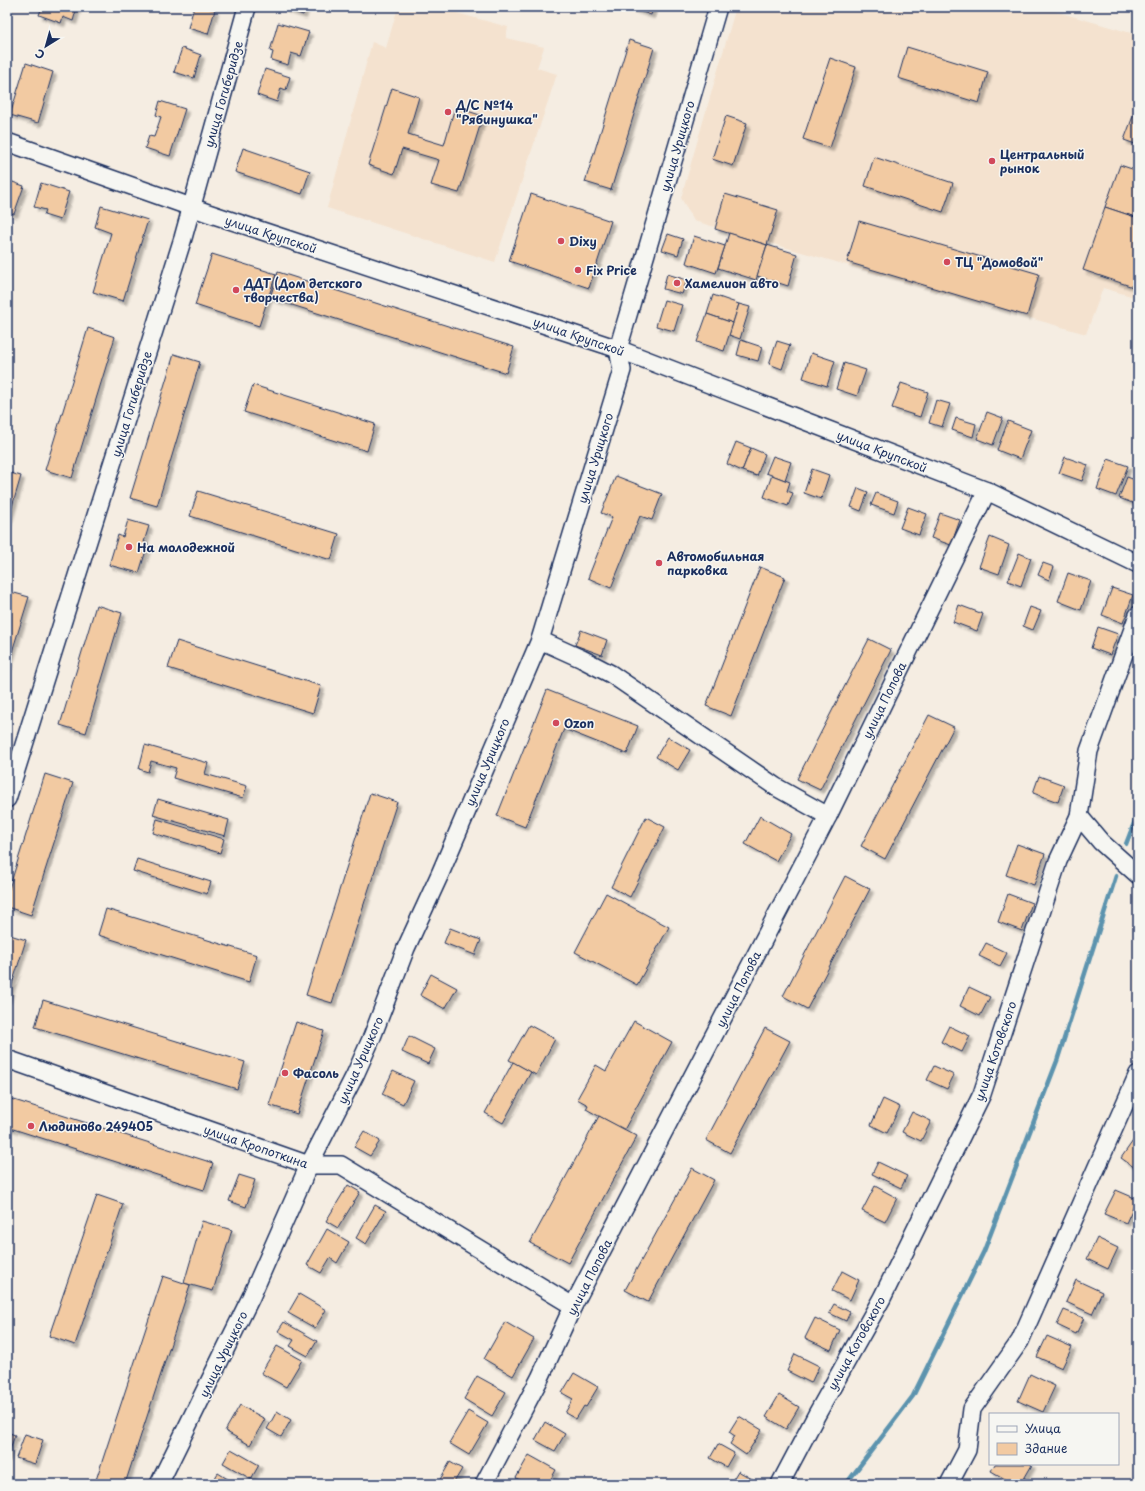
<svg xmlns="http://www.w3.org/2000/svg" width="1145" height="1491" font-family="'Playpen Sans',sans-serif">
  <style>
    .built { fill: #f4e2cf }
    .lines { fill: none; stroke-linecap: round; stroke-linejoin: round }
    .stream { stroke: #5b93ae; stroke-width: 4.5 }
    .building { fill: #f2caa2; stroke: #1b2f5e; filter: url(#shadow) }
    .minor-casing { stroke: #1b2f5e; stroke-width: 20 }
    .minor { stroke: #f6f6f2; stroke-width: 17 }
    .poi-dot { fill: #d1495b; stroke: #f6f6f2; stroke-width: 1.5 }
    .labels { text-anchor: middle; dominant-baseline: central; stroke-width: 3; stroke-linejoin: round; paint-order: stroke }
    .street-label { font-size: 12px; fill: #1b2f5e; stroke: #f6f6f2 }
    .poi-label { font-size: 12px; font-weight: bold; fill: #1b2f5e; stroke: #f6f6f2; text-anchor: start }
  </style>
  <defs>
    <filter id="shadow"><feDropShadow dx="3.5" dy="3.5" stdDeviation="1" flood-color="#0004"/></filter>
  </defs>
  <rect width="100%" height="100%" fill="#f5ede2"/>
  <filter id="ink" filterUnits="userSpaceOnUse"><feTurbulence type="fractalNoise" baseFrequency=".025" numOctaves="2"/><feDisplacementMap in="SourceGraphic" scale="8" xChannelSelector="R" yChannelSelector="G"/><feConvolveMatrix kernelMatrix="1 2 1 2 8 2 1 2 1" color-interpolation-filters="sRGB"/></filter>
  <g filter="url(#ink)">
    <g class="built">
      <polygon points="398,7 435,7 508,27 506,38 544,47 537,68 557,74 495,262 327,208 372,42 386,48"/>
      <polygon points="736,7 1040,7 1138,35 1138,298 1103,288 1086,334 694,221 681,198"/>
    </g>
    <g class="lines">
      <g class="stream">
        <polyline points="1126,844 1138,813"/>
        <polyline points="846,1484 913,1396 984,1251 1057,1061 1116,876"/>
      </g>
    </g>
    <g class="building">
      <polygon points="42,7 77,7 73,21 63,17 61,23 39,15"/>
      <polygon points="194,7 203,7 215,10 208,34 188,28"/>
      <polygon points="284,7 305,7 303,15 283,8"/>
      <polygon points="628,7 653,7 651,15"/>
      <polygon points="278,23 309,32 301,56 291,53 288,65 271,60 273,52 270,51"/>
      <polygon points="629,40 654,48 611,190 585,182"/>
      <polygon points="907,47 988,72 979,103 898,78"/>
      <polygon points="182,48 201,55 194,78 174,72"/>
      <polygon points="830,58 856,67 830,148 803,139"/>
      <polygon points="26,63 53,72 38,123 10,115"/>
      <polygon points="265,69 290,77 286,90 281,88 277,102 257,95"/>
      <polygon points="392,88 419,97 408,134 444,145 455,107 483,116 459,193 431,185 439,160 402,149 394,174 368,165"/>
      <polygon points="160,101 185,109 170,156 145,148 149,136 154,137 161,117 156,115"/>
      <polygon points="1138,103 1138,145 1124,140"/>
      <polygon points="726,116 747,123 733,166 712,159"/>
      <polygon points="243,148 310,171 302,194 235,172"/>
      <polygon points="874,157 953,183 943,212 865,186"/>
      <polygon points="1120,165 1138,171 1138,218 1105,207"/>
      <polygon points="7,180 24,186 14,214 7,212"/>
      <polygon points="41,183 69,192 60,220 44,215 46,210 34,207"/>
      <polygon points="531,194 611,221 589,288 509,261"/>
      <polygon points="725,194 778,210 767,245 715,229"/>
      <polygon points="101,206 148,220 123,301 93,292 111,233 95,227"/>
      <polygon points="1105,207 1138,218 1138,273 1133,287 1083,270"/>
      <polygon points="859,221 1039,274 1027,316 847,262"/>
      <polygon points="729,233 767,245 756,280 718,268"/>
      <polygon points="668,234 683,239 678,255 662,250"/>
      <polygon points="694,236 725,246 716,273 686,263"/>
      <polygon points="767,245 797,254 788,286 757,276"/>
      <polygon points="212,254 276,274 259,326 195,305"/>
      <polygon points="278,272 514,347 506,373 270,298"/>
      <polygon points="667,274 687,280 682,294 663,289"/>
      <polygon points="713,295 739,304 733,323 707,314"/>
      <polygon points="664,300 682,305 674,331 656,326"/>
      <polygon points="739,304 750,307 740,339 729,335"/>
      <polygon points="707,314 733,323 724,351 697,342"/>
      <polygon points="88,328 115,337 72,478 45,470"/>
      <polygon points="741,340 762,347 758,361 737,355"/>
      <polygon points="777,341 790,345 782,369 769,364"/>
      <polygon points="811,353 835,361 827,386 803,378"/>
      <polygon points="174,354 200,362 157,506 130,498"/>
      <polygon points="844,363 866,370 857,396 836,389"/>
      <polygon points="901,383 928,392 920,417 892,408"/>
      <polygon points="253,385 375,424 367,451 244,412"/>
      <polygon points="936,400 950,404 942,427 929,423"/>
      <polygon points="987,412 1003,418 993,445 977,439"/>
      <polygon points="956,418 976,424 973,437 952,430"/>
      <polygon points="1008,421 1031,430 1020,459 997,450"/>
      <polygon points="736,442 751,448 742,471 727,464"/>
      <polygon points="751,448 765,454 757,476 742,471"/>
      <polygon points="773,456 791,462 785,480 766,473"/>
      <polygon points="1065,457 1088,465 1082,481 1059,473"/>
      <polygon points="1108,459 1128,466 1116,496 1097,489"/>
      <polygon points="812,469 829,475 821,499 804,493"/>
      <polygon points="7,472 21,476 7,524"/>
      <polygon points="772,475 790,482 787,491 793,493 788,506 764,497"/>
      <polygon points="616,476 662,494 652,520 640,516 611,588 588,578 612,517 601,513"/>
      <polygon points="1127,477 1138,481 1138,505 1119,498"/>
      <polygon points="858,488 868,492 861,511 851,507"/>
      <polygon points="198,491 339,534 331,560 190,516"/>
      <polygon points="876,493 898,501 894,513 871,505"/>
      <polygon points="908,507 927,514 919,535 900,528"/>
      <polygon points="940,513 960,520 951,545 931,538"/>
      <polygon points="128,520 149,526 144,542 148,544 139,573 109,565 118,535 123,537"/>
      <polygon points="990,537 1009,545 999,574 979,567"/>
      <polygon points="1019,553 1031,558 1021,586 1008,581"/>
      <polygon points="1043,563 1054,567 1049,580 1038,575"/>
      <polygon points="760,567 785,577 731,716 706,706"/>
      <polygon points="1068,573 1091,581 1081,610 1058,601"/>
      <polygon points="1112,588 1133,595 1123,623 1102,615"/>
      <polygon points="7,591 29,597 7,668"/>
      <polygon points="96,605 122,613 86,733 60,725"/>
      <polygon points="959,605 983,614 977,631 953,622"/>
      <polygon points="1030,607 1041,611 1033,630 1023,626"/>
      <polygon points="1098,627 1118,634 1110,655 1091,648"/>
      <polygon points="581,630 607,640 602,655 575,645"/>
      <polygon points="869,639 891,650 820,790 797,779"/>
      <polygon points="177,641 321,686 313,713 168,668"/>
      <polygon points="547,690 638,726 627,754 564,729 525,827 497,816"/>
      <polygon points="929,715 954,727 885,859 861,846"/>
      <polygon points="668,737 690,750 678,770 656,757"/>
      <polygon points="145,745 208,763 205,774 247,786 243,798 173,778 176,768 151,761 148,772 139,769"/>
      <polygon points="45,774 73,783 31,915 7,907 7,895"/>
      <polygon points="1039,776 1064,785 1058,802 1033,793"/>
      <polygon points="370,793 397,802 332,1003 306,995"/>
      <polygon points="158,799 229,820 225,836 153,815"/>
      <polygon points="760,816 791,834 776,861 745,844"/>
      <polygon points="646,817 665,827 630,897 611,887"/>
      <polygon points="157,819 224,839 220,853 153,833"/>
      <polygon points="1017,844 1045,854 1034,885 1006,875"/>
      <polygon points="137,859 211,882 207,894 133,871"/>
      <polygon points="845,876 870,889 807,1009 783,996"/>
      <polygon points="606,893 669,927 637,985 575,952"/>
      <polygon points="1008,894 1032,903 1022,931 998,922"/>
      <polygon points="106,909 257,955 249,982 98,935"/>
      <polygon points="450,928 481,940 475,955 444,943"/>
      <polygon points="7,934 26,940 7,1000"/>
      <polygon points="986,943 1007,953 1000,966 979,956"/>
      <polygon points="431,974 457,988 445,1009 420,995"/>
      <polygon points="969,987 990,997 980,1016 960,1006"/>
      <polygon points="43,1000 245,1062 237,1089 35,1027"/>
      <polygon points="634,1021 672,1042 624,1130 586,1109 588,1105 577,1099 596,1065 606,1071"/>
      <polygon points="296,1022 324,1031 297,1114 269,1105"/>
      <polygon points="529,1025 555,1039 536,1075 509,1060"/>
      <polygon points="949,1026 970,1036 962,1052 941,1042"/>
      <polygon points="765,1028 790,1041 730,1153 706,1140"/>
      <polygon points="409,1036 435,1049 428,1064 402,1052"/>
      <polygon points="513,1062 531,1072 503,1123 485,1113"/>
      <polygon points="934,1066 954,1075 947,1089 927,1080"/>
      <polygon points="393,1071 414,1081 403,1104 382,1094"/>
      <polygon points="11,1099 213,1163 204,1190 7,1127 7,1111"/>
      <polygon points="883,1099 900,1107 887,1133 871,1125"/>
      <polygon points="912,1112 931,1121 921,1141 902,1132"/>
      <polygon points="599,1116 637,1136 568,1263 530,1243"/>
      <polygon points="364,1131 380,1141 370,1156 354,1147"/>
      <polygon points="1135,1138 1138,1139 1138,1170 1121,1158"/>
      <polygon points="878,1162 907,1176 901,1188 872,1174"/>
      <polygon points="692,1168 714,1180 648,1302 625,1290"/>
      <polygon points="239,1175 255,1180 246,1207 229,1201"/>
      <polygon points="348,1185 360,1192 338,1228 326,1221"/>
      <polygon points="875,1186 897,1198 885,1222 862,1211"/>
      <polygon points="1116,1190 1137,1199 1126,1223 1104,1214"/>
      <polygon points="97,1195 123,1204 75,1345 49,1336"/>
      <polygon points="375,1205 386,1211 366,1244 356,1238"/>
      <polygon points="202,1221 232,1230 213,1291 184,1283"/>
      <polygon points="327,1229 349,1242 337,1263 330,1258 321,1273 307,1265"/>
      <polygon points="1097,1238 1118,1248 1108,1269 1087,1259"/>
      <polygon points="842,1271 859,1280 850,1300 832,1291"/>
      <polygon points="163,1276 190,1285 125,1484 108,1484 96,1480"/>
      <polygon points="1076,1280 1102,1292 1092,1314 1066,1302"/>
      <polygon points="299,1294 326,1310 315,1328 288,1313"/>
      <polygon points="834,1304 850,1312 846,1321 829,1313"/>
      <polygon points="1064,1310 1084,1318 1076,1334 1057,1325"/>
      <polygon points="815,1318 840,1330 831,1350 805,1338"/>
      <polygon points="284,1322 317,1341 308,1356 290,1346 294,1340 278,1331"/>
      <polygon points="505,1322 534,1339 513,1376 484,1359"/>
      <polygon points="1047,1336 1072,1347 1062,1368 1037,1357"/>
      <polygon points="277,1346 302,1360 286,1387 261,1373"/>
      <polygon points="795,1354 819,1366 811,1383 787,1371"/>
      <polygon points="574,1373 598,1387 586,1407 584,1406 576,1419 565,1413 573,1399 562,1393"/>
      <polygon points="1030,1374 1055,1386 1043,1412 1018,1401"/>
      <polygon points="477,1376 506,1392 492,1416 464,1399"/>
      <polygon points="779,1395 799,1407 786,1429 766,1417"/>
      <polygon points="240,1405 265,1419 250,1445 225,1431"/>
      <polygon points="277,1411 291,1420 281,1437 267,1429"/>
      <polygon points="468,1411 488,1423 469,1455 449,1443"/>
      <polygon points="739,1416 762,1430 746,1455 730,1444 735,1436 729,1432"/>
      <polygon points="545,1422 565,1434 555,1451 535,1440"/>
      <polygon points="7,1432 15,1435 7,1458"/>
      <polygon points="25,1434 43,1440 35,1464 16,1458"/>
      <polygon points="718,1444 734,1453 726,1467 710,1458"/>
      <polygon points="231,1449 259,1465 251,1479 223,1463"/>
      <polygon points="529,1455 556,1470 548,1484 527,1484 516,1478"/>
      <polygon points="450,1462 462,1469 453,1484 440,1484 438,1483"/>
      <polygon points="995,1464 1030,1464 1032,1465 1021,1484 1014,1484 991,1471"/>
      <polygon points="738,1471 761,1484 730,1484"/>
      <polygon points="218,1473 234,1483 233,1484 218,1484 213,1481"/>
    </g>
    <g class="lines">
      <g class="minor-casing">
        <g id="minor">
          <polyline points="7,142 208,213 618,349 987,491 1138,564"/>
          <polyline points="540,640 582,659 611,674 776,787 828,816"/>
          <polyline points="7,799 183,238 247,7"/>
          <polyline points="1079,816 1101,842 1138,875"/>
          <polyline points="7,1059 309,1165 341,1165 573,1306"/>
          <polyline points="159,1484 251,1297 309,1165 355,1075 372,1037 406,948 440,874 540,640 622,370 618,349 718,7"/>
          <polyline points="484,1484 540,1378 573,1306 828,816 987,491"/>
          <polyline points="780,1484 817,1414 882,1298 982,1094 1058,861 1079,816 1089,751 1138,615"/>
          <polyline points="949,1484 967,1450 972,1409 1020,1341 1138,1074"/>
        </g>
      </g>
      <use href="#minor" class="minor"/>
    </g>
  </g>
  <g class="poi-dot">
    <circle cx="448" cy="112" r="4"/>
    <circle cx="992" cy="161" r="4"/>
    <circle cx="561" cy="241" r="4"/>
    <circle cx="947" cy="262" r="4"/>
    <circle cx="578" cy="270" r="4"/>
    <circle cx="677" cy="283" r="4"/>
    <circle cx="236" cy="290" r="4"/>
    <circle cx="129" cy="547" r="4"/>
    <circle cx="659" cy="563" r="4"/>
    <circle cx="556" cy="723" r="4"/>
    <circle cx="285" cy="1073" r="4"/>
    <circle cx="31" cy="1126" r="4"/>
  </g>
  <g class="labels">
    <g class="street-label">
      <text transform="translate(223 94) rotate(-74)">улица Гогиберидзе</text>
      <text transform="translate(677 146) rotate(-74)">улица Урицкого</text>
      <text transform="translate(271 234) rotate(18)">улица Крупской</text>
      <text transform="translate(579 336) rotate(19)">улица Крупской</text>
      <text transform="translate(131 404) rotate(-73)">улица Гогиберидзе</text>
      <text transform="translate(882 451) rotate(21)">улица Крупской</text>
      <text transform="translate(595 458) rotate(-73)">улица Урицкого</text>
      <text transform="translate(884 700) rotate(-64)">улица Попова</text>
      <text transform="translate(487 762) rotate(-67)">улица Урицкого</text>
      <text transform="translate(738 989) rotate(-63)">улица Попова</text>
      <text transform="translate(995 1051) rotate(-71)">улица Котовского</text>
      <text transform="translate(360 1060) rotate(-66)">улица Урицкого</text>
      <text transform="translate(256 1146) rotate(19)">улица Кропоткина</text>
      <text transform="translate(589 1277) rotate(-63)">улица Попова</text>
      <text transform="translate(856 1343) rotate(-61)">улица Котовского</text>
      <text transform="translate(223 1354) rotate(-64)">улица Урицкого</text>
    </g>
    <g class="poi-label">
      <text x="456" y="105">Д/С №14<tspan x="456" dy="14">"Рябинушка"</tspan></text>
      <text x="1000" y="154">Центральный<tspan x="1000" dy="14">рынок</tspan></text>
      <text x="569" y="241">Dixy</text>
      <text x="955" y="262">ТЦ "Домовой"</text>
      <text x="586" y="270">Fix Price</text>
      <text x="244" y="283">ДДТ (Дом детского<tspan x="244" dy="14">творчества)</tspan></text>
      <text x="685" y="283">Хамелион авто</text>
      <text x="137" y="547">На молодежной</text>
      <text x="667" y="556">Автомобильная<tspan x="667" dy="14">парковка</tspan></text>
      <text x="564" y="723">Ozon</text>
      <text x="293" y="1073">Фасоль</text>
      <text x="39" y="1126">Людиново 249405</text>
    </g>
  </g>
  <rect width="1145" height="1491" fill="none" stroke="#f6f6f2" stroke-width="24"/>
  <rect x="12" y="12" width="1121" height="1467" fill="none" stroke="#1b2f5e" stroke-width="1.5" filter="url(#ink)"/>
  <rect x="989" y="1413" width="130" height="52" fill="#f6f6f2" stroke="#9ea6b7"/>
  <rect x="997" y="1426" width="20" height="6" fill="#f6f6f2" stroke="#9ea6b7"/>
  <text x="1025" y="1433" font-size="12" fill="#1b2f5e">Улица</text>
  <rect x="997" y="1443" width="20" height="12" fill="#f2caa2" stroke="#9ea6b7"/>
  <text x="1025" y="1453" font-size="12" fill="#1b2f5e">Здание</text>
  <g transform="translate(46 46) rotate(217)" stroke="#f6f6f2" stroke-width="3" paint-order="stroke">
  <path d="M0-3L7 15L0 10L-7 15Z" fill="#1b2f5e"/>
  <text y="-6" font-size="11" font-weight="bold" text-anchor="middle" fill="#1b2f5e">С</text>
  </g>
</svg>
